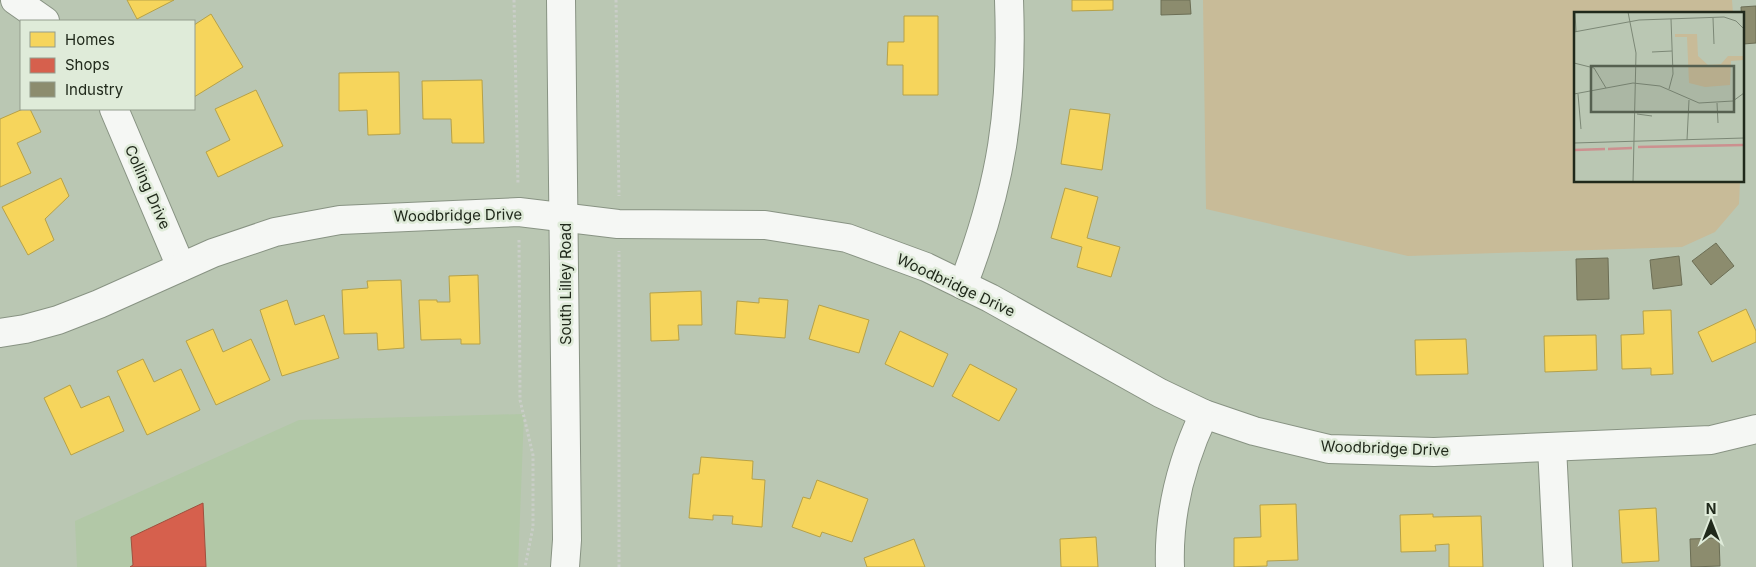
<svg xmlns="http://www.w3.org/2000/svg" width="1756" height="567" viewBox="0 0 1756 567" font-family="Inter,sans-serif">
  <style>
    .built { fill: #b2c8a7 }
    .green { fill: #c8bb98 }
    .homes { fill: #f6d55c; stroke: #b6a148 }
    .shops { fill: #d6604d; stroke: #9f503e }
    .industry { fill: #8c8c6e; stroke: #6c6e55 }
    .lines { fill: none; stroke-linecap: round; stroke-linejoin: round }
    .street-casing { stroke: #889383; stroke-width: 30 }
    .secondary-casing { stroke: #889383; stroke-width: 30 }
    .path { stroke: #cacec8; stroke-width: 3; stroke-dasharray: 2.5 2.5; stroke-linecap: butt }
    .street { stroke: #f5f7f4; stroke-width: 28 }
    .secondary { stroke: #f5f7f4; stroke-width: 28 }
    .labels { text-anchor: middle; dominant-baseline: central; stroke-width: 5; stroke-linejoin: round; paint-order: stroke }
    .street-label { font-size: 15px; fill: #20291b; stroke: #dfebd9 }
    .inset-river { fill: none; stroke: #cc908f; stroke-width: 2.5 }
    .inset-road { fill: none; stroke: #7c8876; stroke-width: 1 }
    .view { fill: #566050; fill-opacity: 0.15; stroke: #566050; stroke-width: 2.5 }
    .inset-edge { fill: none; stroke: #20291b; stroke-width: 2.5 }
  </style>
  <rect width="100%" height="100%" fill="#bac7b3"/>
  <!-- built -->
  <path class="built" d="M524 414 518 567H77L75 521 299 420Z"/>
  <!-- green -->
  <path class="green" d="M1203 0H1732L1733 14H1575V181H1740L1739 204 1715 232 1682 247 1408 256 1206 209Z"/>
  <!-- homes -->
  <g class="homes">
    <path d="M127 0H174L137 19Z"/>
    <path d="M1072 0H1113V10L1072 11Z"/>
    <path d="M211 14 243 67 194 97V25Z"/>
    <path d="M904 16H938V95H903V65H887L888 42H904Z"/>
    <path d="M399 72 400 134 368 135 367 110 339 111V73Z"/>
    <path d="M482 80 484 143H452L451 119H423L422 81Z"/>
    <path d="M256 90 283 146 218 177 206 152 230 140 215 109Z"/>
    <path d="M23 109H30L41 132 17 143 31 173 0 187V119Z"/>
    <path d="M1070 109 1110 114 1102 170 1061 164Z"/>
    <path d="M61 178 69 196 45 219 54 240 28 255 2 207Z"/>
    <path d="M1065 188 1098 197 1087 238 1120 247 1111 277 1077 267 1082 247 1051 238Z"/>
    <path d="M478 275 480 344H461V339L421 340 419 300H437V302H450L449 276Z"/>
    <path d="M401 280 404 348 378 350 377 333 344 334 342 290 368 288 367 281Z"/>
    <path d="M701 291 702 325H678L679 340 651 341 650 293Z"/>
    <path d="M759 298 788 300 785 338 735 334 737 301 759 303Z"/>
    <path d="M287 300 295 325 324 315 339 358 282 376 260 310Z"/>
    <path d="M819 305 869 320 859 353 809 339Z"/>
    <path d="M1746 309 1756 331V342L1712 362 1698 332Z"/>
    <path d="M1671 310 1673 374 1651 375V368L1622 369 1621 335 1644 334 1643 311Z"/>
    <path d="M213 329 223 352 251 339 270 380 216 405 186 341Z"/>
    <path d="M900 331 948 354 933 387 885 364Z"/>
    <path d="M1596 335 1597 370 1545 372 1544 336Z"/>
    <path d="M1466 339 1468 374 1416 375 1415 340Z"/>
    <path d="M143 359 154 382 181 369 200 410 147 435 117 371Z"/>
    <path d="M970 364 1017 389 999 421 952 396Z"/>
    <path d="M70 385 81 408 109 396 124 431 71 455 44 398Z"/>
    <path d="M701 457 753 461 752 479 765 480 762 527 732 524 733 516 713 515V520L689 518 693 474H699Z"/>
    <path d="M817 480 868 499 852 542 822 532 820 537 792 527 803 497 810 499Z"/>
    <path d="M1296 504 1298 560 1267 561V566L1234 567V538L1261 537 1260 505Z"/>
    <path d="M1656 508 1659 561 1622 563 1619 510Z"/>
    <path d="M1433 514V517L1481 516 1483 567H1449V544L1435 545 1436 551 1401 552 1400 515Z"/>
    <path d="M1096 537 1098 567H1061L1060 539Z"/>
    <path d="M914 539 925 567H867L864 558Z"/>
  </g>
  <!-- shops -->
  <path class="shops" d="M203 503 206 567H130L133 565 131 537Z"/>
  <!-- industry -->
  <g class="industry">
    <path d="M1161 0H1190L1191 14 1161 15Z"/>
    <path d="M1756 6V43L1743 44 1741 7Z"/>
    <path d="M1716 243 1734 266 1711 285 1692 261Z"/>
    <path d="M1679 256 1682 285 1653 289 1650 260Z"/>
    <path d="M1608 258 1609 299 1577 300 1576 259Z"/>
    <path d="M1719 538 1720 566 1691 567 1690 539Z"/>
  </g>
  <g class="lines">
    <!-- street casing -->
    <g class="street-casing">
      <g id="street">
        <path d="M15 0 45 21"/>
        <path d="M114 109 181 267"/>
        <path d="M963 285C1002 184 1013 109 1009 0"/>
        <path d="M0 333 25 329 58 320 99 304 213 253 275 232 340 220 519 212 618 224 765 225 847 238 926 267 990 298 1160 393 1204 414 1254 431 1329 449 1434 452 1711 440 1756 429"/>
        <path d="M1552 447 1558 567"/>
        <path d="M1170 567C1168 512 1181 463 1204 414"/>
      </g>
    </g>
    <!-- secondary casing -->
    <g class="secondary-casing">
      <path id="secondary" d="M561 0 567 540 565 567"/>
    </g>
    <!-- path -->
    <g class="path">
      <path d="M514 0 518 184"/>
      <path d="M616 0 619 196"/>
      <path d="M519 240 520 400 533 455V527L525 567"/>
      <path d="M619 567V251"/>
    </g>
    <!-- street -->
    <use href="#street" class="street"/>
    <!-- secondary -->
    <use href="#secondary" class="secondary"/>
  </g>
  <g class="labels">
    <!-- street labels -->
    <g class="street-label">
      <text transform="translate(148 187) rotate(66)">Colling Drive</text>
      <text transform="translate(458 215) rotate(-1)">Woodbridge Drive</text>
      <text transform="translate(565 284) rotate(-90)">South Lilley Road</text>
      <text transform="translate(956 285) rotate(25)">Woodbridge Drive</text>
      <text transform="translate(1385 448) rotate(2)">Woodbridge Drive</text>
    </g>
  </g>
  <!-- overview -->
  <g transform="translate(1574 12)">
    <rect width="170" height="170" fill="#bac7b3"/>
    <path d="M101 22H123L124 44 134 53 147 52 154 44H169V48L157 49 156 73 131 75 115 71 113 25H101Z" fill="#c8bb98"/>
    <path class="inset-river" d="M64 135 170 133M34 137 58 136M0 138 31 137"/>
    <path class="inset-road" d="M1 0 2 20M54 0 62 41 59 170M139 6 140 32M0 20 65 8 150 5 162 9 170 17M78 40 98 39M0 51 20 56 32 76M95 77 99 62 97 7M0 82 59 71 86 74 125 91 159 89 170 81M4 82 7 117M143 91 144 111M63 102 78 104M113 128 115 88M0 131 170 126"/>
    <path class="view" d="M17 54H160V100H17Z"/>
    <rect width="170" height="170" class="inset-edge"/>
  </g>
  <!-- legend -->
  <rect x="20" y="20" width="175" height="90" fill="#dfebd9" stroke="#939d8d"/>
  <rect x="30" y="32" width="25" height="15" fill="#f6d55c" stroke="#939d8d"/>
  <text x="65" y="45" font-size="15" fill="#20291b">Homes</text>
  <rect x="30" y="58" width="25" height="15" fill="#d6604d" stroke="#939d8d"/>
  <text x="65" y="70" font-size="15" fill="#20291b">Shops</text>
  <rect x="30" y="82" width="25" height="15" fill="#8c8c6e" stroke="#939d8d"/>
  <text x="65" y="95" font-size="15" fill="#20291b">Industry</text>
  <!-- north arrow -->
  <g transform="translate(1711 522)" stroke="#dfebd9" stroke-width="4" paint-order="stroke">
  <path d="M0-4L9 19L0 12L-9 19Z" fill="#20291b"/>
  <text y="-8" font-size="14" font-weight="bold" text-anchor="middle" fill="#20291b">N</text>
  </g>
</svg>
